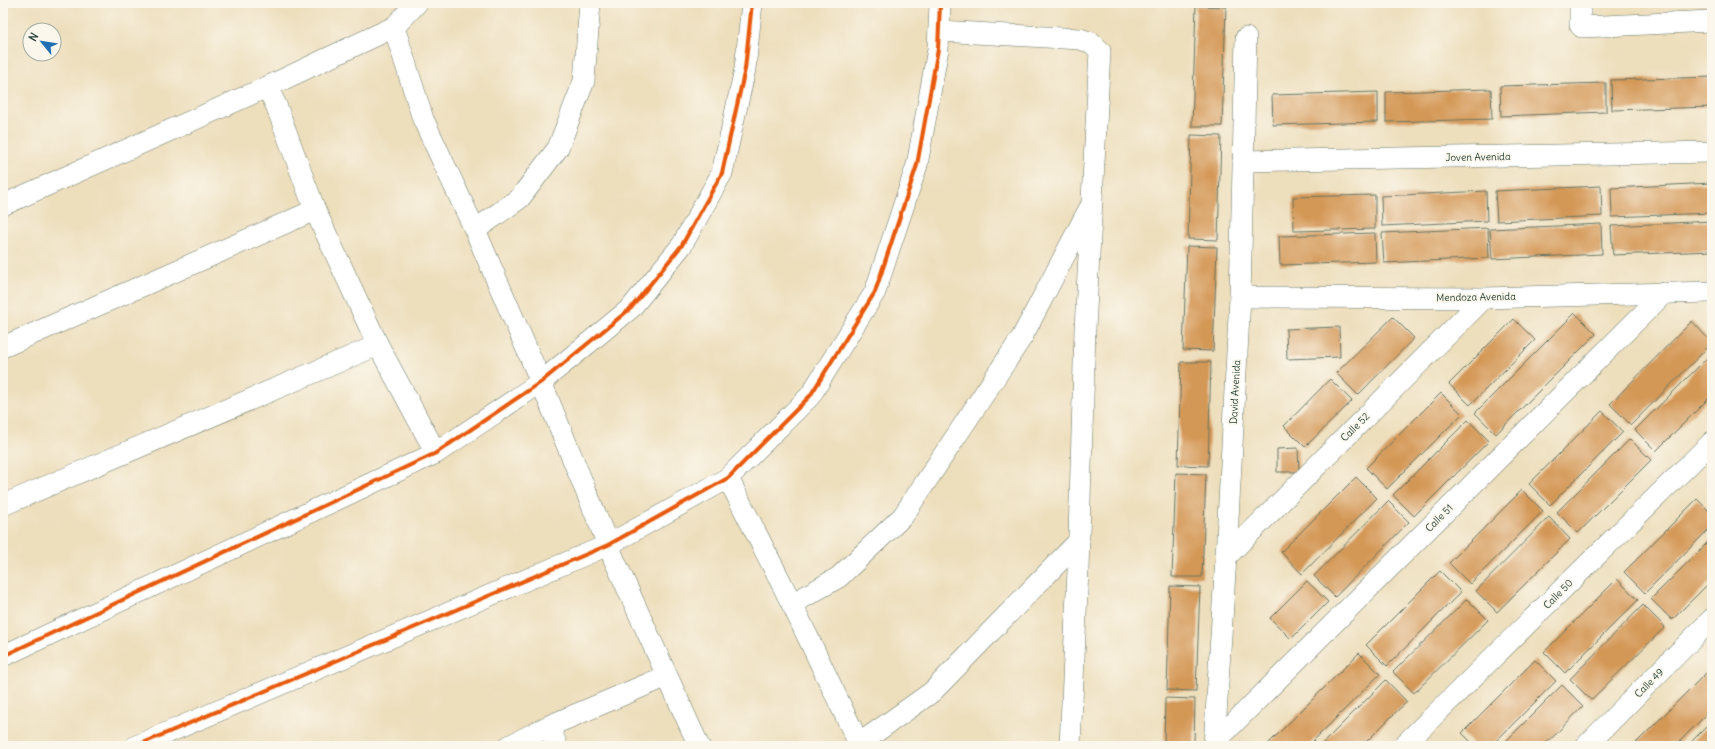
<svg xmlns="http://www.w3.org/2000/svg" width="1715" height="749" viewBox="0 0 1715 749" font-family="Delius,sans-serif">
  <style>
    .building { fill: #d49857 }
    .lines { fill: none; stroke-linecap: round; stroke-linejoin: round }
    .street-casing { stroke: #677564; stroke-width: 22 }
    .street { stroke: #fff; stroke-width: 21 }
    .cycleway-casing { stroke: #fbf7ec; stroke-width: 6 }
    .cycleway { stroke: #e8590c; stroke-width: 4 }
    .labels { text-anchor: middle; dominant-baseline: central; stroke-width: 3.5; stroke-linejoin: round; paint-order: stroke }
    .street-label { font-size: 10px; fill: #1f3d34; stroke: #fbf7ec }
  </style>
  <rect width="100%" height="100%" fill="#fbf7ec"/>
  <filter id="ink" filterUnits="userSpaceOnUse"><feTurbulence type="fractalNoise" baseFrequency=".025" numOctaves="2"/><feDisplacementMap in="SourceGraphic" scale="8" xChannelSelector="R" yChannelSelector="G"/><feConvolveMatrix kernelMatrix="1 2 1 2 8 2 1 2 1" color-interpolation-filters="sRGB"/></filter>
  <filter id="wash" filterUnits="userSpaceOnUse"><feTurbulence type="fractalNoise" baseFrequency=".012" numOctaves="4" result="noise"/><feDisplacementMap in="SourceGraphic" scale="16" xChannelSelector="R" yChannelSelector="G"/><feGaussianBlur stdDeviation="0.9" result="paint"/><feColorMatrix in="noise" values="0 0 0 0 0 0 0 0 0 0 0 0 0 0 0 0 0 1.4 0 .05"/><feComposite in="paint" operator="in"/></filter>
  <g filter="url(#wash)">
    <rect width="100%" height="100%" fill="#eddebc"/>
    <g id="blocks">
      <!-- building -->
      <g class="building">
        <path d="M1196 6 1226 7 1222 126H1192Z"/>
        <path d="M1712 77V107L1612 110 1611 80Z"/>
        <path d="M1606 83V112L1501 116 1500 86Z"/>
        <path d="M1491 89 1492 119 1386 122V92Z"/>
        <path d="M1378 92V122L1273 125 1272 95Z"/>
        <path d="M1191 135 1221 136 1218 240 1188 239Z"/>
        <path d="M1712 183V213L1612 217 1611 188Z"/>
        <path d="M1601 186 1602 216 1497 221 1495 191Z"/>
        <path d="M1486 191 1487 221 1382 226 1381 196Z"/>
        <path d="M1375 195V229L1294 231 1293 197Z"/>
        <path d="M1712 221V251L1613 255 1611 226Z"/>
        <path d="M1601 224 1602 254 1492 259 1490 229Z"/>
        <path d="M1488 228 1489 258 1384 263 1382 233Z"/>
        <path d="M1375 233 1376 262 1280 265 1279 236Z"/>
        <path d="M1187 246 1217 247 1213 351 1183 350Z"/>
        <path d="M1575 313 1596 334 1496 434 1475 413Z"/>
        <path d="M1393 317 1414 338 1358 395 1336 373Z"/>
        <path d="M1514 319 1535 340 1470 405 1449 384Z"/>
        <path d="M1692 321 1712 343 1631 425 1610 404Z"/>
        <path d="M1339 327 1340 357 1287 359 1286 329Z"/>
        <path d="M1712 353V395L1656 451 1635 430Z"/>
        <path d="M1181 362H1211L1208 466 1178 465Z"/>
        <path d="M1330 379 1352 401 1305 447 1284 426Z"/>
        <path d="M1441 393 1462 414 1387 489 1366 468Z"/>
        <path d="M1602 411 1623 432 1550 505 1529 484Z"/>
        <path d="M1468 420 1489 441 1414 516 1393 495Z"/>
        <path d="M1630 439 1651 460 1578 533 1557 512Z"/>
        <path d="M1298 448 1299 472H1277V449Z"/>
        <path d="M1176 473 1206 474 1202 577H1172Z"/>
        <path d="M1356 477 1377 498 1302 574 1281 552Z"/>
        <path d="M1522 490 1543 511 1470 584 1449 563Z"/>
        <path d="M1697 499 1712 514V526L1645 593 1624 572Z"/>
        <path d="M1388 501 1409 522 1335 597 1314 576Z"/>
        <path d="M1549 517 1570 539 1497 612 1476 591Z"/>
        <path d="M1712 538V580L1672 620 1651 599Z"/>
        <path d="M1440 571 1461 592 1387 666 1366 645Z"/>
        <path d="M1617 579 1638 600 1565 673 1544 652Z"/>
        <path d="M1307 581 1328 602 1291 639 1270 618Z"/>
        <path d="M1170 586 1200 587 1196 691 1167 690Z"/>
        <path d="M1467 599 1488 620 1414 693 1393 672Z"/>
        <path d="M1643 605 1665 627 1591 700 1570 679Z"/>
        <path d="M1359 653 1380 674 1308 746H1266Z"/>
        <path d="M1535 660 1556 681 1491 746H1475L1462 733Z"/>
        <path d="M1709 670 1712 674V709L1675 746H1638L1635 744Z"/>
        <path d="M1386 680 1407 702 1397 711 1362 746H1320Z"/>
        <path d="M1562 685 1583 706 1556 734 1543 746H1501Z"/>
        <path d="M1165 698 1195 699 1194 746H1164Z"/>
        <path d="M1712 721V746H1687Z"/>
      </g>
    </g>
  </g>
  <g filter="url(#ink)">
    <use href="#blocks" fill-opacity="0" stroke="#677564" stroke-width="1"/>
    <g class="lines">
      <!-- street casing -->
      <g class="street-casing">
        <g id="street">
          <path d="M417 3 394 27 423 119 475 230 541 382 614 559 699 746"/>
          <path d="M1580 3V25L1582 27 1712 21"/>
          <path d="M939 31 1080 39 1092 43 1100 51 1085 329 1078 570 1070 746"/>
          <path d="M267 87 394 27"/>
          <path d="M1243 161 1712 152"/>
          <path d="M3 205 267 87 276 105 315 210 378 345 436 453"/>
          <path d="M475 230 520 198 558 148 584 81 590 3"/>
          <path d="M1240 297 1484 298 1712 292"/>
          <path d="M3 347 315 210"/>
          <path d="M728 478 792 604 860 746"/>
          <path d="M3 505 378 345"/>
          <path d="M1226 557 1484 298"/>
          <path d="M792 604 839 577 903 516 1022 337 1089 209"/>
          <path d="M3 656 436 453 541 382 631 308 682 245 722 173 745 69 752 3"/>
          <path d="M549 726 557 746"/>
          <path d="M1214 743 1664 293"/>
          <path d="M859 744 932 692 1079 541"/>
          <path d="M136 746 608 545 728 478 810 396 875 292 917 165 938 49 940 3"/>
          <path d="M509 746 549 726 667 676"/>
          <path d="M1214 746 1226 557 1240 297 1246 38"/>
          <path d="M1403 746 1712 442"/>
          <path d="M1586 746 1712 619"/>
        </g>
      </g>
      <!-- street -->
      <use href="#street" class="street"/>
      <!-- cycleway casing -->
      <g class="cycleway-casing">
        <g id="cycleway">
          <path d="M3 656 436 453 541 382 631 308 682 245 722 173 745 69 752 3"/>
          <path d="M136 746 608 545 728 478 810 396 875 292 917 165 938 49 940 3"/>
        </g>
      </g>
      <!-- cycleway -->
      <use href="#cycleway" class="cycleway"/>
    </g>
  </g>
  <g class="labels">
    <!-- street labels -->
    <g class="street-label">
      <text transform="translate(1478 157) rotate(-1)">Joven Avenida</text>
      <text transform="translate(1476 297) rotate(-1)">Mendoza Avenida</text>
      <text transform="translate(1235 392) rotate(-87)">David Avenida</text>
      <text transform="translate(1355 427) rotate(-45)">Calle 52</text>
      <text transform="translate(1439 518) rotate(-45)">Calle 51</text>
      <text transform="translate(1558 594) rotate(-45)">Calle 50</text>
      <text transform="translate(1649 683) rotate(-45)">Calle 49</text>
    </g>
  </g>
  <!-- margin -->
  <rect width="1715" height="749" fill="none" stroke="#fbf7ec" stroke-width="16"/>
  <!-- north arrow -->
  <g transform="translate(42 42) rotate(300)"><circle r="19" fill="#fbf7ec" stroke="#a3ada2"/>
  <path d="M0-3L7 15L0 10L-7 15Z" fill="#1f6fb2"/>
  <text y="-6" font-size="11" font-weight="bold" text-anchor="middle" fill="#1f3d34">N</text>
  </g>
</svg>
